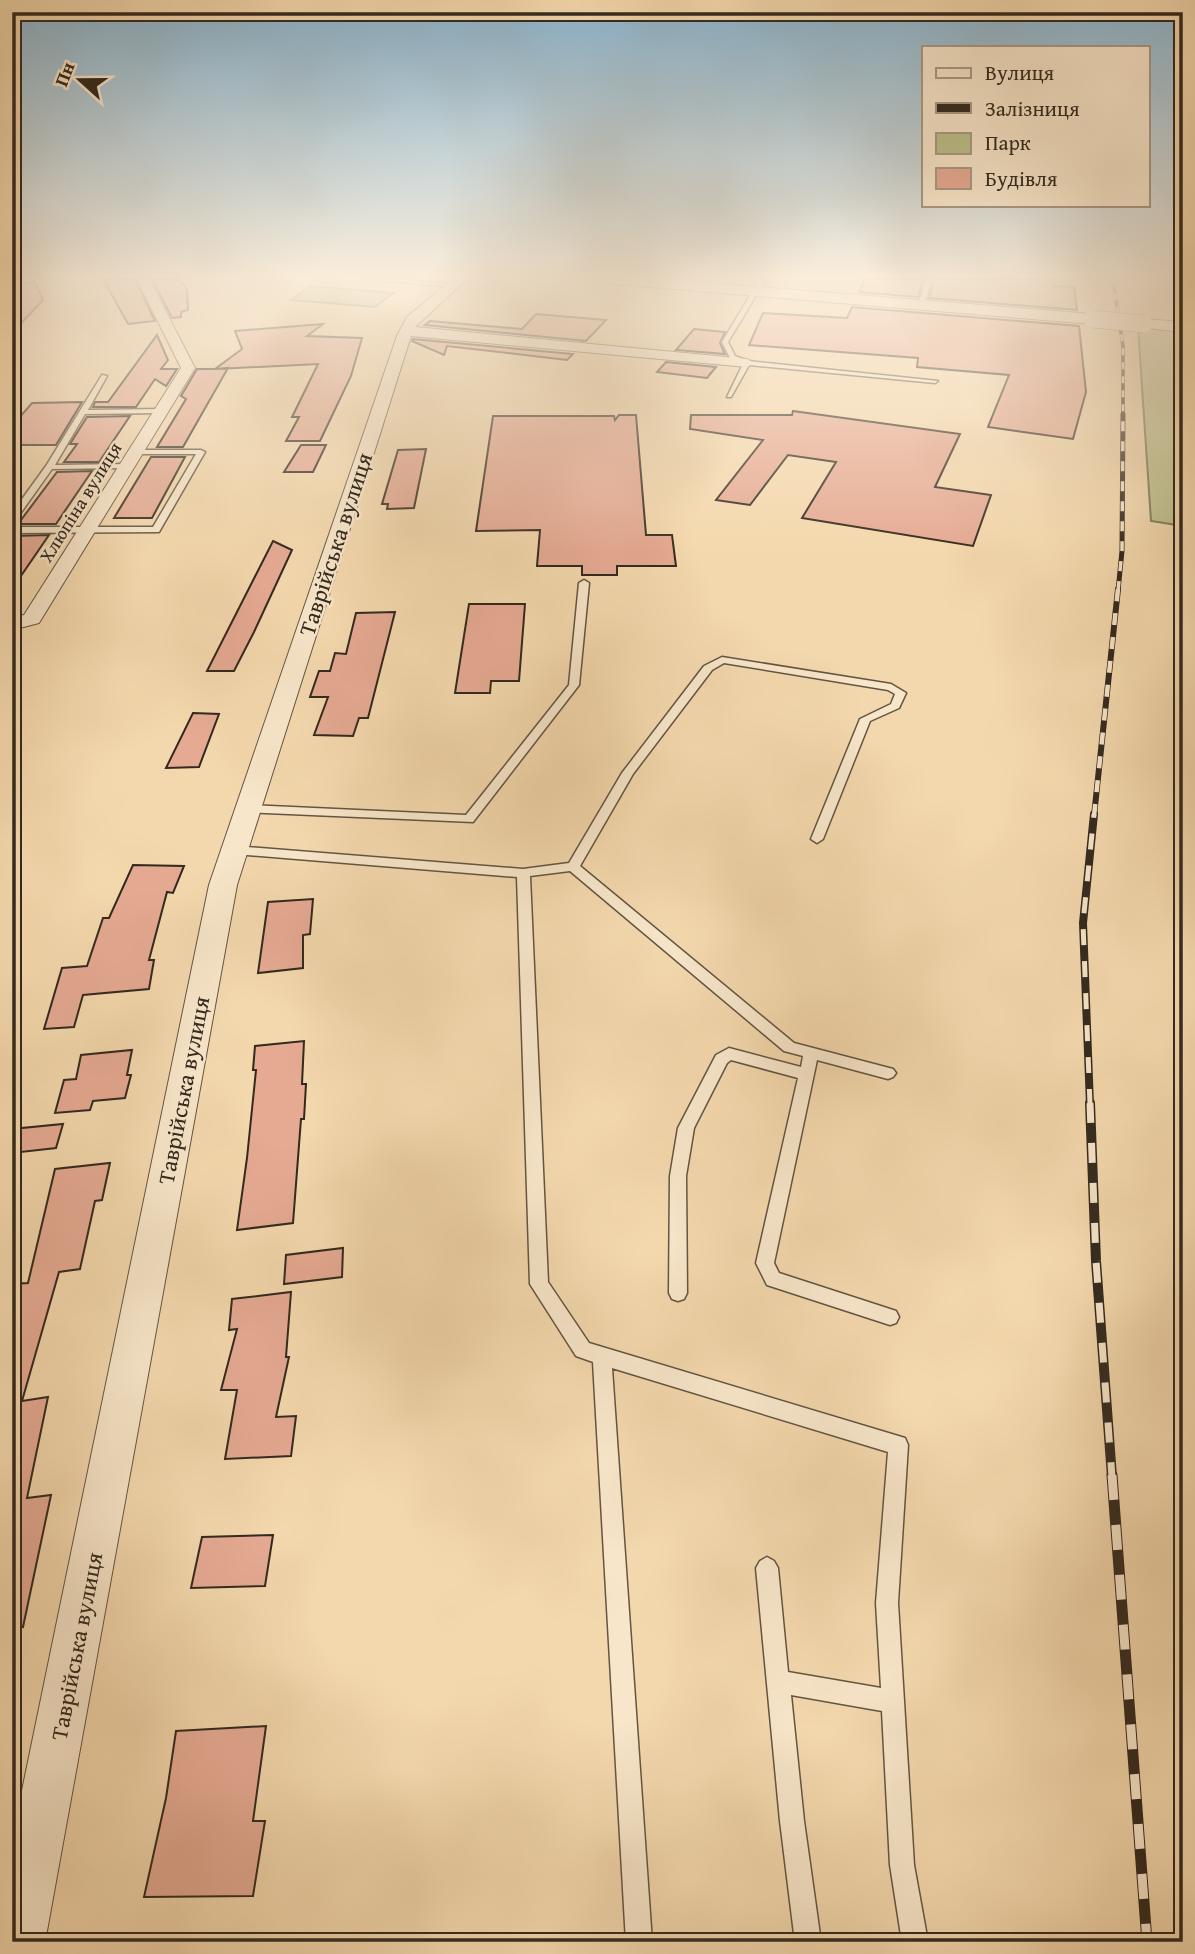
<svg xmlns="http://www.w3.org/2000/svg" width="1195" height="1954" viewBox="0 0 1195 1954" font-family="'Gentium Book Plus',serif">
  <style>
    .green { fill: #bbbf8a; stroke: #767454; stroke-width: 2 }
    .building { fill: #e6aa93; stroke: #32291f; stroke-width: 2 }
    .lines { fill: none; stroke-linecap: round; stroke-linejoin: round }
    .service-casing { stroke: #625542; stroke-width: 3 }
    .minor-casing { stroke: #625542; stroke-width: 2 }
    .tertiary-casing { stroke: #625542; stroke-width: 2 }
    .service { fill: #f8e6ca; fill-rule: evenodd }
    .minor { fill: #f8e6ca; fill-rule: evenodd }
    .tertiary { fill: #f8e6ca; fill-rule: evenodd }
    .rail-far5-casing { stroke: #32291f; stroke-width: 3.5 }
    .rail-far4-casing { stroke: #32291f; stroke-width: 5 }
    .rail-far3-casing { stroke: #32291f; stroke-width: 6 }
    .rail-far2-casing { stroke: #32291f; stroke-width: 8 }
    .rail-far1-casing { stroke: #32291f; stroke-width: 10 }
    .rail-casing { stroke: #32291f; stroke-width: 11 }
    .rail-far5 { stroke: #f8e6ca; stroke-width: 2.5; stroke-dasharray: 7; stroke-linecap: butt }
    .rail-far4 { stroke: #f8e6ca; stroke-width: 3.5; stroke-dasharray: 10; stroke-linecap: butt }
    .rail-far3 { stroke: #f8e6ca; stroke-width: 4.5; stroke-dasharray: 12; stroke-linecap: butt }
    .rail-far2 { stroke: #f8e6ca; stroke-width: 5; stroke-dasharray: 16; stroke-linecap: butt }
    .rail-far1 { stroke: #f8e6ca; stroke-width: 7; stroke-dasharray: 20; stroke-linecap: butt }
    .rail { stroke: #f8e6ca; stroke-width: 9; stroke-dasharray: 25; stroke-linecap: butt }
    .tertiary-bridge-casing { stroke: #625542; stroke-width: 18; stroke-linecap: butt }
    .tertiary-bridge { stroke: #f8e6ca; stroke-width: 17 }
    .labels { text-anchor: middle; dominant-baseline: central; stroke-width: 5; stroke-linejoin: round; paint-order: stroke }
    .far-street-label { font-size: 19px; fill: #32291f; stroke: #f8e6ca }
    .street-label { font-size: 23px; fill: #32291f; stroke: #f8e6ca }
  </style>
  <rect width="100%" height="100%" fill="#f4d8ad"/>
  <filter id="stains"><feTurbulence type="fractalNoise" baseFrequency=".00286" numOctaves="4"/><feColorMatrix values="0 0 0 0 .2 0 0 0 0 .09 0 0 0 0 .02 0 0 0 .5 -.17"/></filter>
  <radialGradient id="worn" r=".72"><stop offset=".6" stop-color="#630" stop-opacity="0"/><stop offset="1" stop-color="#630" stop-opacity=".3"/></radialGradient>
  <!-- green -->
  <g class="green">
    <path d="M311 286 393 293 375 307 291 300Z"/>
    <path d="M1138 327 1183 331V526L1151 521Z"/>
  </g>
  <!-- building -->
  <g class="building">
    <path d="M103 279H135L155 321 128 324Z"/>
    <path d="M152 279H180L187 290 188 310 181 312V317L172 318Z"/>
    <path d="M865 279H923L918 297 859 292Z"/>
    <path d="M934 279H1059L1053 286 1074 287 1077 310 929 298Z"/>
    <path d="M35 282 43 300 12 333V285Z"/>
    <path d="M852 307 1079 326 1086 392 1073 439 988 427 1009 375 917 367 918 358 749 345 763 313 847 318Z"/>
    <path d="M536 314 606 320 586 341 425 325 430 321 522 329Z"/>
    <path d="M323 324 307 336 362 338 351 376 320 441H286L299 417H292L318 364 216 369 228 368 183 447H157L186 399 181 396 197 369H215L242 349 235 331Z"/>
    <path d="M694 329 725 332 720 343 725 354 676 350Z"/>
    <path d="M157 335 168 360 161 369H177L166 386 155 379 136 407H93L95 402H108Z"/>
    <path d="M413 339 573 354 567 360 447 346 444 355 412 341Z"/>
    <path d="M666 362 716 367 707 378 657 372Z"/>
    <path d="M82 402 56 445H12V426L32 403Z"/>
    <path d="M793 411 960 434 935 487 991 495 973 546 802 518 836 462 788 455 750 505 716 500 763 440 690 429 691 415H792Z"/>
    <path d="M619 415H636L646 535H672L676 566H617V575H582V566H537L540 530 476 531 493 416H614L615 420Z"/>
    <path d="M130 416 99 462H64L77 444H70L87 417Z"/>
    <path d="M301 445H326L313 472H284Z"/>
    <path d="M426 449 414 508 387 509 388 504H382L398 450Z"/>
    <path d="M151 457H185L152 518H114Z"/>
    <path d="M92 471 56 524H18L57 472Z"/>
    <path d="M49 535 12 589V536Z"/>
    <path d="M273 541 292 550 254 632 234 671H207Z"/>
    <path d="M469 604H525L519 681H491L490 693H455Z"/>
    <path d="M395 612 368 718H359L353 736 314 735 328 697H310L319 671H330L335 653 346 654 356 613Z"/>
    <path d="M193 713 219 714 199 767 166 768Z"/>
    <path d="M133 865 184 866 173 893 167 892 149 960H154L149 989 83 995 74 1027 44 1029 62 968 87 966 103 918H109Z"/>
    <path d="M313 899 310 934 303 935V968L258 973 268 902Z"/>
    <path d="M304 1041 302 1084H306L304 1119H301L293 1223 237 1230 247 1158 256 1070H253L255 1046Z"/>
    <path d="M132 1050 127 1075H131L125 1098 93 1101 90 1110 55 1113 64 1080 76 1079 81 1055Z"/>
    <path d="M63 1124 56 1148 12 1153V1129Z"/>
    <path d="M110 1163 102 1200 95 1201 80 1269 59 1272 22 1401 48 1397 27 1498 51 1495 23 1627 12 1625V1284L28 1283 55 1169Z"/>
    <path d="M343 1248 342 1277 284 1284 286 1255Z"/>
    <path d="M291 1292 286 1357H289L276 1417 296 1416 291 1456 225 1459 237 1390H221L237 1329 229 1330 232 1299Z"/>
    <path d="M273 1535 265 1586 191 1588 202 1537Z"/>
    <path d="M266 1726 253 1821H265L253 1896 144 1897 166 1798 176 1731Z"/>
  </g>
  <g class="lines">
    <!-- service casing -->
    <g class="service-casing">
      <g id="service">
        <path d="M363 279H397L457 285 454 287Z"/>
        <path d="M760 279H766L728 342 735 356 748 361 938 381 935 383 749 365 731 397H727L743 364 730 358 722 342Z"/>
        <path d="M926 279H932L924 306 921 308 918 306Z"/>
        <path d="M102 375 107 376 88 410 161 409 165 411 161 413 85 414 55 465 126 464 130 466 126 468 52 469 15 521H12V513L46 466Z"/>
        <path d="M135 450H201L205 452 159 532 12 533V527H153L196 454H132L131 452Z"/>
        <path d="M584 580 589 583 579 685 473 822 243 812 241 809 247 805 466 815 569 685 579 583Z"/>
        <path d="M722 657 891 684 906 693 899 708 870 721 823 839 817 843 811 839 860 719 891 704 895 694 888 690 724 663 712 670 633 774 580 866 794 1043 893 1069 896 1073 893 1077 888 1079 817 1060 774 1263 779 1273 890 1309 896 1311 899 1317 896 1323 890 1325 767 1285 756 1263 798 1078 731 1060 727 1063 694 1128 686 1176 687 1293 684 1299 678 1301 672 1299 669 1293 670 1176 678 1128 716 1055 729 1048 801 1067 803 1056 784 1051 570 871 530 876 548 1282 589 1343 905 1438 908 1445 898 1603 914 1865 928 1942H902L890 1865 882 1711 791 1695 804 1821 821 1942H795L780 1821 756 1568 760 1561 767 1557 774 1561 778 1568 788 1672 881 1688 876 1603 888 1452 612 1368 652 1942H626L593 1362 576 1356 530 1284 517 877 235 854 229 850 235 846 523 869 569 863 622 773 704 666Z"/>
      </g>
    </g>
    <!-- minor casing -->
    <g class="minor-casing">
      <g id="minor">
        <path d="M137 279H149L195 368 39 623 12 630V618L24 615 181 368Z"/>
        <path d="M453 279H467L415 327 747 359 754 363 747 367 411 336 237 885 45 1942H12V1839L209 885 397 336 407 317Z"/>
      </g>
    </g>
    <!-- tertiary casing -->
    <g class="tertiary-casing">
      <g id="tertiary">
        <path d="M595 279H662L1092 314 1100 319 1092 324 602 283Z"/>
        <path d="M1144 319 1183 322V332L1138 327 1136 324 1138 321Z"/>
      </g>
    </g>
    <!-- service -->
    <use href="#service" class="service"/>
    <!-- minor -->
    <use href="#minor" class="minor"/>
    <!-- tertiary -->
    <use href="#tertiary" class="tertiary"/>
    <!-- rail-far5 casing -->
    <g class="rail-far5-casing">
      <path id="rail-far5" d="M1113 279 1123 346V416"/>
    </g>
    <!-- rail-far4 casing -->
    <g class="rail-far4-casing">
      <path id="rail-far4" d="M1118 591 1122 551 1123 414"/>
    </g>
    <!-- rail-far3 casing -->
    <g class="rail-far3-casing">
      <path id="rail-far3" d="M1094 816 1118 589"/>
    </g>
    <!-- rail-far2 casing -->
    <g class="rail-far2-casing">
      <path id="rail-far2" d="M1090 1105 1083 923 1094 814"/>
    </g>
    <!-- rail-far1 casing -->
    <g class="rail-far1-casing">
      <path id="rail-far1" d="M1090 1103 1096 1261 1112 1477"/>
    </g>
    <!-- rail casing -->
    <g class="rail-casing">
      <path id="rail" d="M1112 1475 1147 1942"/>
    </g>
    <!-- rail-far5 -->
    <use href="#rail-far5" class="rail-far5"/>
    <!-- rail-far4 -->
    <use href="#rail-far4" class="rail-far4"/>
    <!-- rail-far3 -->
    <use href="#rail-far3" class="rail-far3"/>
    <!-- rail-far2 -->
    <use href="#rail-far2" class="rail-far2"/>
    <!-- rail-far1 -->
    <use href="#rail-far1" class="rail-far1"/>
    <!-- rail -->
    <use href="#rail" class="rail"/>
    <!-- tertiary-bridge casing -->
    <g class="tertiary-bridge-casing">
      <path id="tertiary-bridge" d="M1092 319 1144 324"/>
    </g>
    <!-- tertiary-bridge -->
    <use href="#tertiary-bridge" class="tertiary-bridge"/>
  </g>
  <!-- sky -->
  <linearGradient id="sky" x2="0" y2="1"><stop stop-color="#8ab6d2"/><stop offset="0.5" stop-color="#faedda"/><stop offset="1" stop-color="#faedda" stop-opacity="0"/></linearGradient>
  <rect width="1195" height="553" fill="url(#sky)"/>
  <g class="labels">
    <!-- far-street labels -->
    <g class="far-street-label">
      <text transform="translate(80 502) rotate(-58)">Хлюпіна вулиця</text>
    </g>
    <!-- street labels -->
    <g class="street-label">
      <text transform="translate(335 544) rotate(-72)">Таврійська вулиця</text>
      <text transform="translate(183 1090) rotate(-79)">Таврійська вулиця</text>
      <text transform="translate(76 1646) rotate(-79)">Таврійська вулиця</text>
    </g>
  </g>
  <!-- margin -->
  <rect width="1195" height="1954" fill="none" stroke="#f4d8ad" stroke-width="42"/>
  <rect x="14" y="14" width="1167" height="1926" fill="none" stroke="#32291f" stroke-width="3.5"/>
  <rect x="21" y="21" width="1153" height="1912" fill="none" stroke="#32291f" stroke-width="2"/>
  <!-- legend -->
  <rect x="922" y="46" width="228" height="161" fill="#f8e6ca" stroke="#a99a86" stroke-width="2"/>
  <rect x="936" y="68" width="35" height="10" fill="#f8e6ca" stroke="#a99a86" stroke-width="2"/>
  <text x="985" y="80" font-size="21" fill="#32291f">Вулиця</text>
  <rect x="936" y="103" width="35" height="10" fill="#32291f" stroke="#a99a86" stroke-width="2"/>
  <text x="985" y="116" font-size="21" fill="#32291f">Залізниця</text>
  <rect x="936" y="133" width="35" height="21" fill="#bbbf8a" stroke="#a99a86" stroke-width="2"/>
  <text x="985" y="150" font-size="21" fill="#32291f">Парк</text>
  <rect x="936" y="168" width="35" height="21" fill="#e6aa93" stroke="#a99a86" stroke-width="2"/>
  <text x="985" y="186" font-size="21" fill="#32291f">Будівля</text>
  <!-- north arrow -->
  <g transform="translate(80 80) rotate(291)" stroke="#f8e6ca" stroke-width="5" paint-order="stroke">
  <path d="M0-5L12 26L0 18L-12 26Z" fill="#32291f"/>
  <text y="-10" font-size="19" font-weight="bold" text-anchor="middle" fill="#32291f">Пн</text>
  </g>
  <rect width="100%" height="100%" filter="url(#stains)"/>
  <rect width="100%" height="100%" fill="url(#worn)"/>
</svg>
